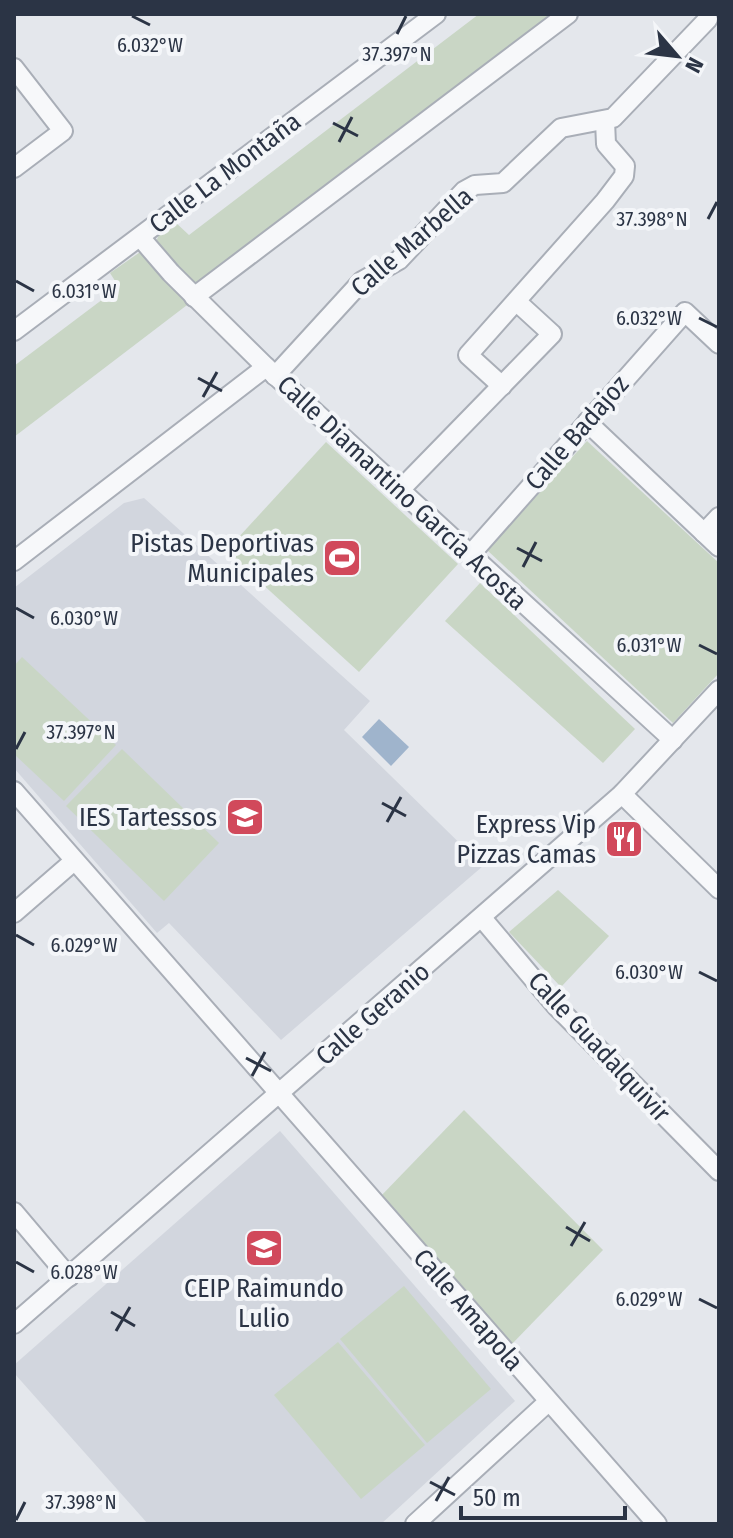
<svg xmlns="http://www.w3.org/2000/svg" width="733" height="1538" viewBox="0 0 733 1538" font-family="'Fira Sans Condensed',sans-serif">
  <style>
    .built { fill: #d2d6de }
    .green { fill: #c9d6c5 }
    .water { fill: #9fb4cc }
    .lines { fill: none; stroke-linecap: round; stroke-linejoin: round }
    .street-casing { stroke: #a9aeb7; stroke-width: 22 }
    .street { stroke: #f7f8fa; stroke-width: 18 }
    .ticks { fill: none; stroke: #2b3445; stroke-width: 3 }
    .labels { text-anchor: middle; dominant-baseline: central; stroke-width: 8; stroke-linejoin: round; paint-order: stroke }
    .street-label { font-size: 26px; fill: #2b3445; stroke: #f4f6f9 }
    .poi-label { font-size: 26px; fill: #2b3445; stroke: #f4f6f9; text-anchor: end }
    .ticks-label { font-size: 20px; text-anchor: middle; fill: #2b3445; stroke: #f4f6f9; stroke-width: 8; stroke-linejoin: round; paint-order: stroke }
  </style>
  <rect width="100%" height="100%" fill="#e4e7ec"/>
  <!-- built -->
  <g class="built">
    <path d="M144 498 370 701 344 730 483 866 281 1040 169 923 157 933 14 768V588L124 503Z"/>
    <path d="M280 1131 515 1401 381 1524H148L14 1373V1365Z"/>
  </g>
  <!-- green -->
  <g class="green">
    <path d="M479 14H556L195 292 156 242 159 234 174 221 189 235Z"/>
    <path d="M143 250 191 302 14 437V366L119 287 110 273Z"/>
    <path d="M587 441 719 563V673L673 723 487 550Z"/>
    <path d="M326 442 458 564 359 672 226 551Z"/>
    <path d="M480 583 635 729 603 763 445 621Z"/>
    <path d="M22 657 116 745 64 801 14 754V666Z"/>
    <path d="M122 749 219 843 164 901 66 806Z"/>
    <path d="M558 890 609 936 561 987 509 932Z"/>
    <path d="M464 1110 603 1250 510 1346 379 1198Z"/>
    <path d="M404 1286 491 1389 427 1443 340 1339Z"/>
    <path d="M338 1342 425 1445 361 1499 274 1395Z"/>
  </g>
  <!-- water -->
  <path class="water" d="M379 719 409 747 391 766 362 737Z"/>
  <g class="lines">
    <!-- street casing -->
    <g class="street-casing">
      <g id="street">
        <path d="M14 68 63 131 14 168"/>
        <path d="M140 237 171 273 266 367 673 740"/>
        <path d="M194 297 568 14"/>
        <path d="M14 331 436 14"/>
        <path d="M275 376 362 281 399 260 464 191 475 185 503 183 561 128 613 118 708 19"/>
        <path d="M502 386 468 355 605 201 624 176 625 166 606 144 605 121"/>
        <path d="M587 422 719 547"/>
        <path d="M399 491 552 334 517 302"/>
        <path d="M704 533 719 517"/>
        <path d="M470 555 685 312 719 344"/>
        <path d="M14 561 266 367"/>
        <path d="M14 791 657 1524"/>
        <path d="M622 794 719 889"/>
        <path d="M14 913 74 861"/>
        <path d="M482 918 556 1006 719 1171"/>
        <path d="M14 1212 69 1277"/>
        <path d="M14 1324 622 794 719 690"/>
        <path d="M415 1524 548 1402"/>
      </g>
    </g>
    <!-- street -->
    <use href="#street" class="street"/>
  </g>
  <!-- ticks -->
  <path class="ticks" d="M132 16 150 25M397 34 406 16M333 123 358 136M339 142 352 117M708 219 717 202M16 281 34 291M699 318 717 327M198 378 222 391M203 397 217 372M517 548 542 561M523 567 536 542M16 608 34 618M699 645 717 654M16 749 25 732M382 803 406 816M387 822 401 797M16 935 34 945M699 972 717 981M246 1058 271 1071M252 1076 265 1052M566 1227 590 1241M571 1246 585 1222M16 1262 34 1272M699 1299 717 1308M111 1312 135 1326M116 1331 130 1307M430 1482 455 1495M436 1501 449 1477M16 1520 25 1502"/>
  <!-- icons -->
  <defs>
    <g id="stadium-square" transform="scale(2)"><rect x="-9" y="-9" width="18" height="18" rx="4" fill="#d1495b" stroke="#f4f6f9"/><path d="M0-5a6.5 5 0 1 0 0 10a6.5 5 0 1 0 0-10ZM-3.5-1.8h7v3.6h-7Z" fill="#fff"/></g>
    <g id="school-square" transform="scale(2)"><rect x="-9" y="-9" width="18" height="18" rx="4" fill="#d1495b" stroke="#f4f6f9"/><path d="M0-5L7-2L0 1L-7-2ZM-4 1L0 2.5L4 1V4Q0 6-4 4Z" fill="#fff"/></g>
    <g id="restaurant-square" transform="scale(2)"><rect x="-9" y="-9" width="18" height="18" rx="4" fill="#d1495b" stroke="#f4f6f9"/><path d="M-5-6h1v4h1v-4h1v4h1v-4h1v5L-1.5 .5V6h-2V.5L-5-1ZM5-6V6H3V1.5H1.5Q1.5-4 5-6Z" fill="#fff"/></g>
  </defs>
  <g fill-rule="evenodd">
    <use href="#stadium-square" x="342" y="558"/>
    <use href="#school-square" x="245" y="817"/>
    <use href="#restaurant-square" x="624" y="839"/>
    <use href="#school-square" x="264" y="1248"/>
  </g>
  <g class="labels">
    <!-- street labels -->
    <g class="street-label">
      <text transform="translate(225 173) rotate(-37)">Calle La Montaña</text>
      <text transform="translate(412 242) rotate(-41)">Calle Marbella</text>
      <text transform="translate(577 433) rotate(-49)">Calle Badajoz</text>
      <text transform="translate(402 493) rotate(43)">Calle Diamantino García Acosta</text>
      <text transform="translate(373 1014) rotate(-41)">Calle Geranio</text>
      <text transform="translate(599 1047) rotate(47)">Calle Guadalquivir</text>
      <text transform="translate(468 1310) rotate(49)">Calle Amapola</text>
    </g>
    <!-- poi labels -->
    <g class="poi-label">
      <text x="314" y="543">Pistas Deportivas<tspan x="314" dy="30">Municipales</tspan></text>
      <text x="217" y="817">IES Tartessos</text>
      <text x="596" y="824">Express Vip<tspan x="596" dy="30">Pizzas Camas</tspan></text>
      <text x="264" y="1288" text-anchor="middle">CEIP Raimundo<tspan x="264" dy="30">Lulio</tspan></text>
    </g>
  </g>
  <g class="ticks-label">
    <text x="150" y="52">6.032°W</text>
    <text x="397" y="61">37.397°N</text>
    <text x="652" y="226">37.398°N</text>
    <text x="84" y="298">6.031°W</text>
    <text x="649" y="325">6.032°W</text>
    <text x="84" y="625">6.030°W</text>
    <text x="649" y="652">6.031°W</text>
    <text x="81" y="739">37.397°N</text>
    <text x="84" y="952">6.029°W</text>
    <text x="649" y="979">6.030°W</text>
    <text x="84" y="1279">6.028°W</text>
    <text x="649" y="1306">6.029°W</text>
    <text x="81" y="1509">37.398°N</text>
  </g>
  <!-- border -->
  <rect width="733" height="1538" fill="none" stroke="#2b3445" stroke-width="32"/>
  <!-- north arrow -->
  <g transform="translate(677 56) rotate(118)" stroke="#f4f6f9" stroke-width="6" paint-order="stroke">
  <path d="M0-6L14 30L0 20L-14 30Z" fill="#2b3445"/>
  <text y="-12" font-size="22" font-weight="bold" text-anchor="middle" fill="#2b3445">N</text>
  </g>
  <!-- scale -->
  <path d="M461 1506v12h164v-12" fill="none" stroke="#2b3445" stroke-width="4"/>
  <text x="473" y="1506" font-size="24" fill="#2b3445" stroke="#f4f6f9" stroke-width="6" paint-order="stroke">50 m</text>
</svg>
